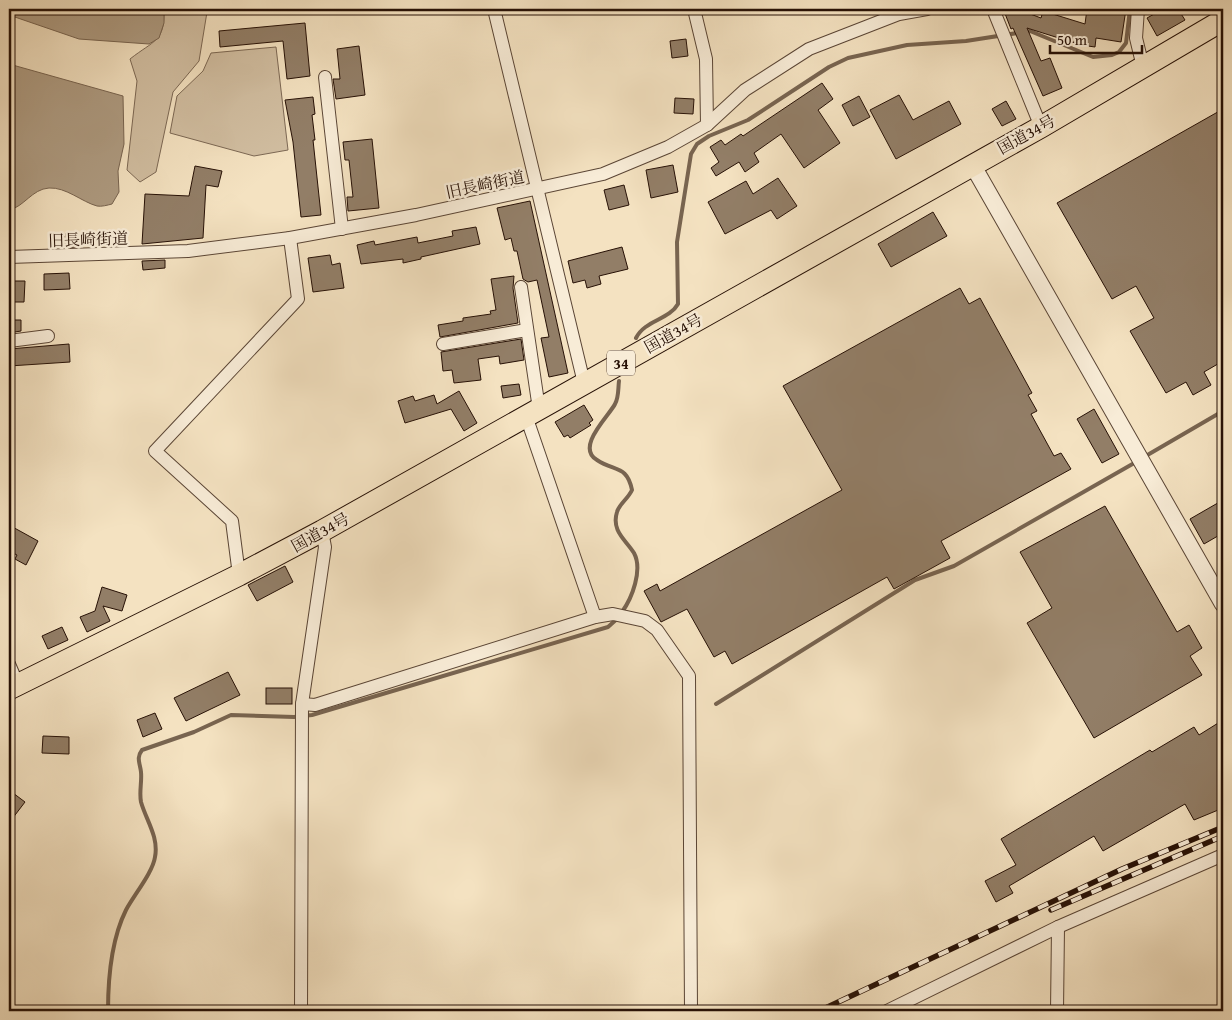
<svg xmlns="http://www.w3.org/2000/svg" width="1232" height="1020" viewBox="0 0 1232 1020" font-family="'Gentium Book Plus','Noto Serif JP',serif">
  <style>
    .green { fill: #d1bea1; stroke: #7c6854 }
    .water { fill: #ae9b81; stroke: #786450 }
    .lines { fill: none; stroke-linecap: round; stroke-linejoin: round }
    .stream { stroke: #786450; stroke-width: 4 }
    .building { fill: #927e67; stroke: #271106 }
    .minor-casing { stroke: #5a4535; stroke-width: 14 }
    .tertiary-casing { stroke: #5a4535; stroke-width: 18 }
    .trunk-casing { stroke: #271106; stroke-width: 23 }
    .minor { stroke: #f8ecd7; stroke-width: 12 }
    .tertiary { stroke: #f8ecd7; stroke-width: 16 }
    .trunk { stroke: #f4e2c1; stroke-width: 21 }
    .rail-casing { stroke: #271106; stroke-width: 5.5 }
    .rail { stroke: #f8ecd7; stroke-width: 4; stroke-dasharray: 11; stroke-linecap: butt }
    .labels { text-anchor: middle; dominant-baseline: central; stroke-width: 5; stroke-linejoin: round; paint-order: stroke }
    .shield { fill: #f8ecd7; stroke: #665345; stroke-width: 1 }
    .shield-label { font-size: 15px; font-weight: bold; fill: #271106 }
    .street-label { font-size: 16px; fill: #271106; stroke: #f8ecd7 }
  </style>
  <rect width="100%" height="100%" fill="#f4e2c1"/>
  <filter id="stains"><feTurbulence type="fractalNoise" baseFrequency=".004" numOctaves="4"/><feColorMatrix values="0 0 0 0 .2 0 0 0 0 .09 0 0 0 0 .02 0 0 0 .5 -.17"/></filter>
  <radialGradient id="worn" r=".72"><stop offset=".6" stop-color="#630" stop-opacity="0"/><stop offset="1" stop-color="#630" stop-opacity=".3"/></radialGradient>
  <!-- green -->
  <g class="green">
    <path d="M164 9H206L207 12 199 61 173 92 156 172 140 182 127 170 137 81 130 59C154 40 165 42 164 9Z"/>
    <path d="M276 47 288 150 254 156 170 133 177 96 203 71 211 53Z"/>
  </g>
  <!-- water -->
  <g class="water">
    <path d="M9 9H164V23L159 38 149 44 79 39 9 15Z"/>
    <path d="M9 64 123 96 124 144 118 171 119 192 112 204C108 205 101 207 97 206 82 202 66 187 49 188 32 189 24 207 9 210Z"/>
  </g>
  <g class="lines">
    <!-- stream -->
    <g class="stream">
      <path d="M636 338C645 320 669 320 678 304L677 242 691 154 697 144 709 136 748 120 829 67 848 58 907 45 966 41 1030 31 1093 57 1112 55 1119 52 1126 43 1130 9"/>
      <path d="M619 381C618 388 619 397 615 404 609 416 575 447 597 460 615 472 627 465 632 490 628 499 619 504 617 512 611 531 626 540 634 553 643 570 632 598 622 612"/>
      <path d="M1144 457 1223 411"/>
      <path d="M716 704 915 580 954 566 1136 462"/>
      <path d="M108 1011C108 978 111 940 126 910 134 895 153 872 155 857 159 837 146 820 141 802 139 792 142 782 141 772 140 763 136 758 142 750L194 732 231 715 294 717 312 715 608 627 618 618"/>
    </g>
  </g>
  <!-- building -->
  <g class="building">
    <path d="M1009 9H1017L1041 18 1043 11 1085 24 1087 9H1126L1121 42 1096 38 1095 47 1081 45 1027 28 1041 61 1050 58 1062 88 1043 96 1013 28 1011 29 1004 11Z"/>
    <path d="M1153 9H1178L1185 20 1157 36 1147 18 1156 13Z"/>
    <path d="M305 23 310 76 287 79 283 41 220 47 219 31Z"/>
    <path d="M686 39 688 56 672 58 670 41Z"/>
    <path d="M359 46 365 95 336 99 333 79H340L337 49Z"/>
    <path d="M822 83 833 99 818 110 840 143 804 168 781 134 754 153 759 162 745 172 739 162 716 176 711 168 719 162 710 147 721 140 725 145 741 134 743 136Z"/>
    <path d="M899 95 913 120 949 101 961 124 896 159 870 110Z"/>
    <path d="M859 96 870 117 853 126 842 105Z"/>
    <path d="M313 97 315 114 312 115 315 140H313L321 215 301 217 293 142 285 100Z"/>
    <path d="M675 98 694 99 693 114 674 113Z"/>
    <path d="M1006 101 1016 119 1002 126 992 109Z"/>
    <path d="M1223 109V361L1204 372 1211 385 1193 395 1186 382 1166 393 1130 331 1154 318 1136 286 1112 299 1057 203Z"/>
    <path d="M372 139 379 208 348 211 347 197H353L349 160H345L343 142Z"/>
    <path d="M673 165 678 192 651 198 646 170Z"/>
    <path d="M195 166 222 171 218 187 206 185 203 238 142 244 145 194 189 196Z"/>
    <path d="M778 178 797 206 777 219 771 210 725 234 708 202 746 181 753 194Z"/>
    <path d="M624 185 629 205 609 210 604 190Z"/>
    <path d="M530 201 568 373 549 377 541 338 549 337 537 280 528 282 523 279 517 251H514L511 238 505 240 497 208Z"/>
    <path d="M933 212 947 236 891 267 878 244Z"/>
    <path d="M476 227 480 244 421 257V259L403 263V259L361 264 357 245 374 241 375 245 417 237 418 243 453 236 452 231Z"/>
    <path d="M50 234H76V247L50 248Z"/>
    <path d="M622 247 628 269 599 276 601 284 587 288 585 280 573 283 568 261Z"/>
    <path d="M330 255 332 265 340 263 344 288 313 292 308 258Z"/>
    <path d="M165 260V268L143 270 142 261Z"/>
    <path d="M69 273 70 289 44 290V274Z"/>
    <path d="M514 276 513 288 518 323 440 337 438 325 463 321V318L491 314 490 311 496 310 491 279Z"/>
    <path d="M9 281H25L24 302H9Z"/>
    <path d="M960 288 969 304 980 298 1032 393 1028 395 1037 411 1031 414 1054 456 1061 453 1071 469 941 541 950 558 894 589 887 577 732 664 725 651 714 657 687 609 661 622 644 591 657 584 660 591 842 490 783 386Z"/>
    <path d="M9 320H21V331L9 333Z"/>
    <path d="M521 339 524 360 500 364 499 356 478 359 481 380 454 383 452 370 443 371 441 352Z"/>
    <path d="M69 344 70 362 9 366V349Z"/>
    <path d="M519 384 521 395 503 398 501 386Z"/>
    <path d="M459 391 477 423 464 431 451 409 405 423 398 401 413 396 415 401 434 395 437 404Z"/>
    <path d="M584 405 593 420 589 423 591 425 570 438 568 435 564 437 555 422Z"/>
    <path d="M1094 409 1119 454 1102 463 1077 419Z"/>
    <path d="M1223 500V533L1204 544 1190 519Z"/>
    <path d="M1105 506 1177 632 1189 625 1202 648 1190 656 1202 675 1094 738 1027 623 1052 608 1020 552Z"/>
    <path d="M9 525 38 541 26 565 15 559 17 555 9 551Z"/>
    <path d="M285 566 293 582 257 601 248 585Z"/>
    <path d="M102 587 127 595 122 611 103 606 110 621 87 632 80 617 95 611Z"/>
    <path d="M62 627 68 640 48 649 42 636Z"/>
    <path d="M228 672 240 695 186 721 174 698Z"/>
    <rect x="266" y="688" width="26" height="16"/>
    <path d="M155 713 162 729 143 737 137 720Z"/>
    <path d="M1223 720V808L1194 820 1185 804 1103 851 1094 836 1009 886 1013 893 996 902 985 881 1016 865 1001 839 1150 750 1152 752 1194 727 1199 735Z"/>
    <path d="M43 736 69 737V754L42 753Z"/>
    <path d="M9 790 25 802 9 823Z"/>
  </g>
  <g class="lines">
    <!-- minor casing -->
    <g class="minor-casing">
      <g id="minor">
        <path d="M494 9 584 383"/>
        <path d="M694 9 706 59 707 125"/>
        <path d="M993 9 1041 127"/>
        <path d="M1138 9 1136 38 1143 67"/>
        <path d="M325 77 342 229"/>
        <path d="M9 257 188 251 290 238 416 215 603 174 668 147 707 125 745 90 809 49 899 14 927 9"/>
        <path d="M521 287 539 409"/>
        <path d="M9 341 48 336"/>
        <path d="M443 344 527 330"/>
        <path d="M526 416 595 617"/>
        <path d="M239 575 232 521 155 451 298 299 290 238"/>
        <path d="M9 664 18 685"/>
        <path d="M302 704 315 705 595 617 613 614 645 621 657 630 689 676 691 1011"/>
        <path d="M301 1011 302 704 325 547 322 531"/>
        <path d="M887 1011 1058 927 1223 855"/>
        <path d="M1057 1011 1058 927"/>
      </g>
    </g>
    <!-- tertiary casing -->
    <g class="tertiary-casing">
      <path id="tertiary" d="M972 164 1223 604"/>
    </g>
    <!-- trunk casing -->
    <g class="trunk-casing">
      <path id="trunk" d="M9 689 239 575 322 531 1041 127 1223 20"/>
    </g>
    <!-- minor -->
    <use href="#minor" class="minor"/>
    <!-- tertiary -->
    <use href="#tertiary" class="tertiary"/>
    <!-- trunk -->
    <use href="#trunk" class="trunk"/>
    <!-- rail casing -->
    <g class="rail-casing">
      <g id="rail">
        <path d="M1051 910 1223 836"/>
        <path d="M819 1011 1122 869 1223 827"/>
      </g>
    </g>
    <!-- rail -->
    <use href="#rail" class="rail"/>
  </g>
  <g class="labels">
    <!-- shield labels -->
    <rect class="shield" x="607" y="350.5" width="28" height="25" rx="4"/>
    <g class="shield-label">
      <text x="621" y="363">34</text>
    </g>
    <!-- street labels -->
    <g class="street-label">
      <text transform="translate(1026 134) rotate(-29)">国道34号</text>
      <text transform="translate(485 184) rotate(-12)">旧長崎街道</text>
      <text transform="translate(88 239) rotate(-2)">旧長崎街道</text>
      <text transform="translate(673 333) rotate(-29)">国道34号</text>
      <text transform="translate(320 532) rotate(-29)">国道34号</text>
    </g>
  </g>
  <!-- margin -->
  <rect width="1232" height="1020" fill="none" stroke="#f4e2c1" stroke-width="30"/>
  <rect x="10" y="10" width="1212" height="1000" fill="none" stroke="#271106" stroke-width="2.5"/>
  <rect x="15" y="15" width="1202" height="990" fill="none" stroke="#271106"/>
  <!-- scale -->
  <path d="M1050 45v8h92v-8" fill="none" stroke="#271106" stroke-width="2.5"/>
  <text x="1057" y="45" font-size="15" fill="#271106" stroke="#f8ecd7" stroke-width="4" paint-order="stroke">50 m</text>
  <rect width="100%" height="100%" filter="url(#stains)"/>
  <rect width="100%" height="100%" fill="url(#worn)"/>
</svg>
